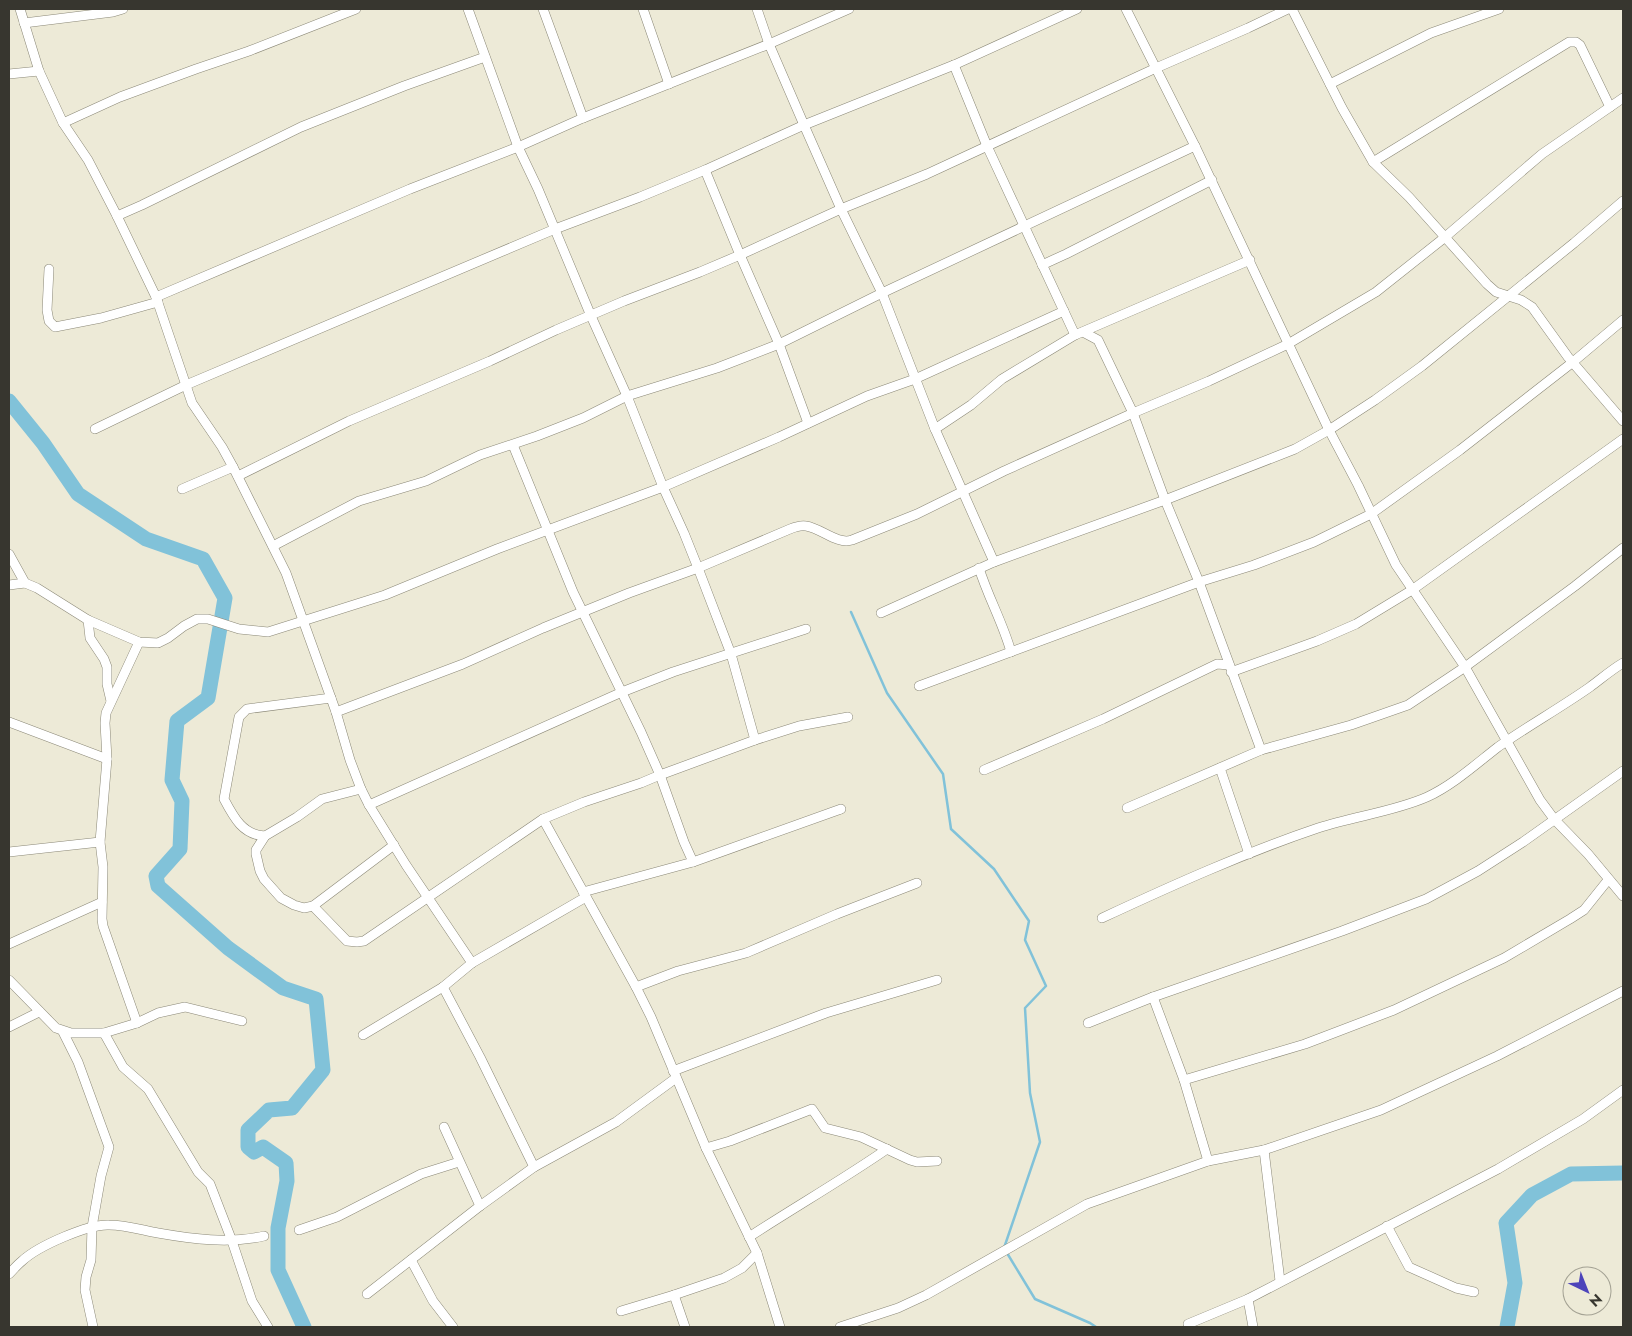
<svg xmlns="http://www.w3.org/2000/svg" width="1632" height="1336" viewBox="0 0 1632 1336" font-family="Jost,sans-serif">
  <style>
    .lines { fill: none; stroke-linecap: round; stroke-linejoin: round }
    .stream { stroke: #81c2d9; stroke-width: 2.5 }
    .river { stroke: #81c2d9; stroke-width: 15 }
    .minor-casing { stroke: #8b8877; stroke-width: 10 }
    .minor { stroke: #fff; stroke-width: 9 }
  </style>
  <rect width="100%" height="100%" fill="#edead7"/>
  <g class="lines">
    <!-- stream -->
    <g class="stream">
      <path d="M851 612 887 693 943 774 951 829 994 869 1029 921 1025 940 1046 986 1025 1008 1030 1093 1040 1142 1004 1248"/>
      <path d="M1007 1253 1035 1299 1090 1323 1096 1327"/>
    </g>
    <!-- river -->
    <g class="river">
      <path d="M9 401 43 443 78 494 146 539 203 559 225 598 208 698 177 721 172 780 182 801 180 849 156 876 158 886 228 948 283 988 316 999 323 1070 292 1108 269 1110 248 1130V1147L254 1152 263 1147 286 1163 287 1181 278 1228V1270L304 1327"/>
      <path d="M1507 1327 1515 1283 1506 1223 1532 1195 1571 1174 1623 1173"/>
    </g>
    <!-- minor casing -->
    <g class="minor-casing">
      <g id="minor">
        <path d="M20 9 39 71 63 123 88 160 117 216 156 297 192 403 222 447 233 467 286 573 336 712 350 760 361 789 369 805 406 865 472 963"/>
        <path d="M468 9 518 147 538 189 591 316 627 396 663 487 684 533 698 568 731 654 755 740"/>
        <path d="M543 9 583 118"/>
        <path d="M643 9 669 84"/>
        <path d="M757 9 769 44 804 125 841 209 882 293 935 429"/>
        <path d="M1126 9 1195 146 1329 430 1358 485 1396 565 1465 667 1540 800 1554 819 1588 854 1623 896"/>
        <path d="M1292 9 1342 108 1373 162 1409 197 1487 284 1496 292 1521 300 1532 307 1568 357 1623 421"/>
        <path d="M24 23 113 12 123 9"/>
        <path d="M954 65 987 146 1075 335"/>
        <path d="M9 74 39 71"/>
        <path d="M1330 84 1431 33 1499 9"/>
        <path d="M63 123 120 97 196 69 249 51 356 9"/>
        <path d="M1373 162 1569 42H1576L1580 45 1610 107"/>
        <path d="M117 216 142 205 301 127 404 86 485 57"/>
        <path d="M1042 265 1066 254 1212 180"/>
        <path d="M49 269 47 310 49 321 55 327 101 318 158 302"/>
        <path d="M156 297 410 189 518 147 583 118 769 44 849 9"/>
        <path d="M1083 332 1098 340 1133 413 1165 500 1199 582 1261 750"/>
        <path d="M808 423 779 344 740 255 841 209 927 174 1156 68 1248 28 1288 9"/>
        <path d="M95 429 186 385 555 229 640 197 705 170 804 125 954 65 1077 9"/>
        <path d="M513 445 573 592 641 732 660 775 684 842 693 862 583 892"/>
        <path d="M238 476 349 421 490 361 556 330 624 301 700 272 740 255 705 170"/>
        <path d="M182 489 233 467"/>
        <path d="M273 546 359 501 426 481 480 455 537 436 583 418 627 396 717 368 779 344 882 293 1195 146"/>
        <path d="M9 554 25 583"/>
        <path d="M994 562 935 429 971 405 1002 379 1075 335 1250 260"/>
        <path d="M979 568C988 597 1003 623 1011 652"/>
        <path d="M9 585 25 583 37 588 88 620 139 642 158 643 168 638 184 626 197 619H208L239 629 268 632 385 595 497 549 663 487 779 437 867 396 915 379 1064 311"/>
        <path d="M881 613 994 562 1165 500 1295 449 1329 430 1375 400 1422 366 1574 243 1623 201"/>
        <path d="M88 620 90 638 104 659 107 667V684L111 701"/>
        <path d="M1231 672 1317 641 1356 624 1412 590 1623 439"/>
        <path d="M919 686 1199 582 1254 565 1314 542 1371 514 1460 450 1573 362 1623 320"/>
        <path d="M336 712 463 664 543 628 629 593 698 568 790 529C795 527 801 525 806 526 821 528 837 545 852 540L917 514 1004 471 1133 413 1209 381 1288 344 1376 292 1444 238 1542 154 1623 98"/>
        <path d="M9 722 107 759"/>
        <path d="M1220 768 1249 854"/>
        <path d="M984 770 1103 719 1217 664 1229 665"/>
        <path d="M361 789 322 799 297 817 265 836 256 850V854L260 871 264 879 281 898 294 905 304 908 313 906 394 845"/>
        <path d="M369 805 622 692 673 672 806 629"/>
        <path d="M1127 808 1261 750 1351 725 1408 705 1465 667 1575 586 1623 548"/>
        <path d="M265 836C243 835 234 818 224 799L239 717 247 709 331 698"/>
        <path d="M9 852 100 842"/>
        <path d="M693 862 841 809"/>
        <path d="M313 906 347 941 357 942 364 941 543 819"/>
        <path d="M1102 918C1173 885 1244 853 1318 828 1354 816 1393 812 1427 797 1453 785 1476 764 1498 747 1528 726 1560 708 1590 687 1601 679 1611 670 1623 663"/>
        <path d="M9 944 102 902"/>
        <path d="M9 980 56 1028 71 1033H104L137 1023 158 1013 185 1007 242 1021"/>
        <path d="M443 987 480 1057 534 1167"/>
        <path d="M636 987 678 971 746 953 837 914 917 883"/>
        <path d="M1153 997 1184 1080 1208 1161"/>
        <path d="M137 1023 103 926 102 919 103 867 100 842 107 759 105 723 106 713 139 642"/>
        <path d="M1088 1023 1153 997 1342 931 1426 899 1478 871 1523 842 1623 771"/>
        <path d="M9 1027 39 1012"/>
        <path d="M63 1032 78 1062 109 1147 101 1176 92 1227 91 1260 86 1277 85 1290 93 1327"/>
        <path d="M104 1033 123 1067 148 1089 198 1172 210 1184 232 1241 252 1301 268 1327"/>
        <path d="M363 1035 443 987 472 963 586 897"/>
        <path d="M673 1071 826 1013 937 980"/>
        <path d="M1184 1080 1305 1044 1394 1010 1504 958 1570 919 1584 910 1608 880"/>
        <path d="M444 1127 480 1206"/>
        <path d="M706 1148 730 1141 812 1109 825 1128 861 1137 910 1160 917 1162 937 1161"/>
        <path d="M1264 1150 1280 1281"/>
        <path d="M1387 1226 1409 1267 1456 1288 1474 1292"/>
        <path d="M299 1230 337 1217 421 1174 459 1162"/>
        <path d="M749 1237C795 1207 842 1180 887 1149"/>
        <path d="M411 1260 433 1301 453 1327"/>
        <path d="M9 1274C13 1270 17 1265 22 1261 38 1246 88 1224 109 1225 125 1225 142 1230 158 1233 192 1239 229 1244 264 1236"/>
        <path d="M367 1294 480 1206 534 1167 616 1122 676 1078"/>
        <path d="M674 1295 685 1327"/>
        <path d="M1248 1299 1253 1327"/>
        <path d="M621 1311 674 1295 724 1278 742 1268 757 1253"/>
        <path d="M1188 1324 1248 1299 1498 1169 1583 1119 1623 1090"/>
        <path d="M780 1327 757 1253 706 1148 651 1017 636 987 543 819 584 802 641 783 660 775 755 740 799 726 848 717"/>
        <path d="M840 1327 898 1308 926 1295 1087 1204 1208 1161 1264 1150 1381 1110 1497 1056 1623 991"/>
      </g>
    </g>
    <!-- minor -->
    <use href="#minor" class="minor"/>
  </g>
  <!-- border -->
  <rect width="1632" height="1336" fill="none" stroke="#37362f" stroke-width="20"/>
  <!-- north arrow -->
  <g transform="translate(1587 1291) rotate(137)"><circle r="24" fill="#edead7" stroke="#a4a294"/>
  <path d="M0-4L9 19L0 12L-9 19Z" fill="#4d44ba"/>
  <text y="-8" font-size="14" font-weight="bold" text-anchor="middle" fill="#37362f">N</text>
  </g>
</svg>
